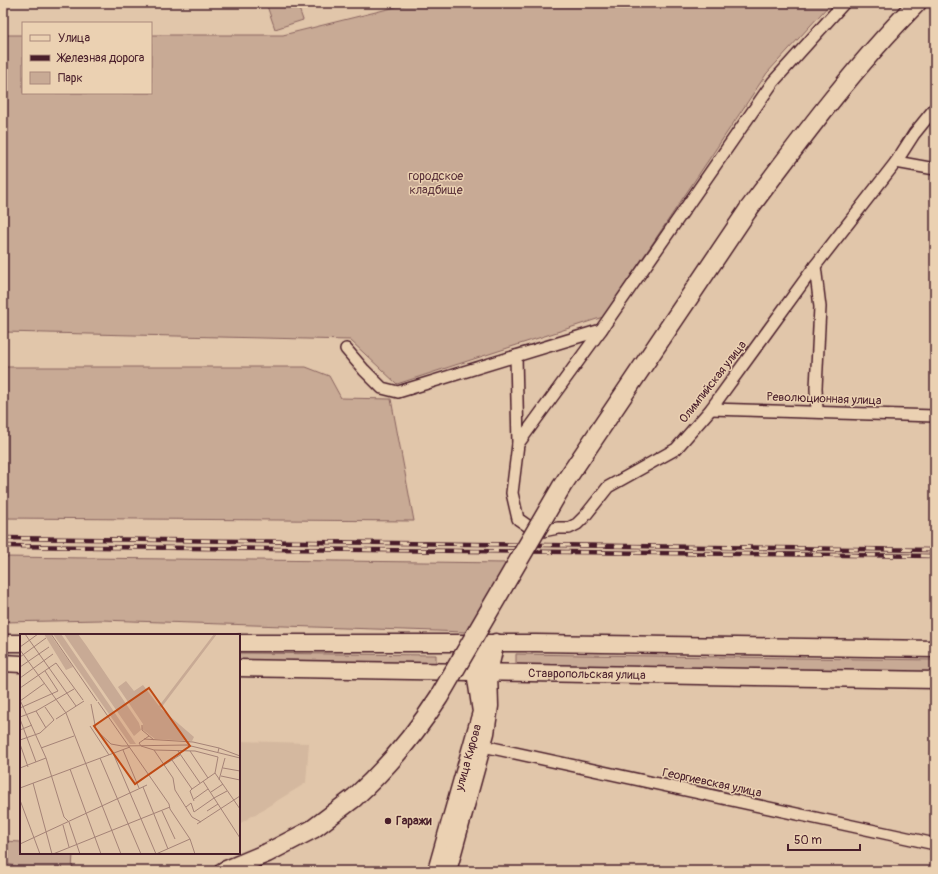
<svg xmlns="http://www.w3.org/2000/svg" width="938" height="874" viewBox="0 0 938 874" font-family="Pangolin,sans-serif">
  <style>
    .built { fill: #d4b89f }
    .green { fill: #c8aa95; stroke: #896460 }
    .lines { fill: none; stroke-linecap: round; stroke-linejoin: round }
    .street-casing { stroke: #4a1f2b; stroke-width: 14 }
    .secondary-casing { stroke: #4a1f2b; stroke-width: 19 }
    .primary-casing { stroke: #4a1f2b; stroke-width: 21 }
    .street { stroke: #ebd1b2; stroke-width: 11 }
    .secondary { stroke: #ebd1b2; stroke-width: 16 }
    .primary { stroke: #ebd1b2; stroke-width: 18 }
    .rail-casing { stroke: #4a1f2b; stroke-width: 4.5 }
    .rail { stroke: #ebd1b2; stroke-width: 3; stroke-dasharray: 9; stroke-linecap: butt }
    .primary-bridge-casing { stroke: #4a1f2b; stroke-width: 21; stroke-linecap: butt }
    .primary-bridge { stroke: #ebd1b2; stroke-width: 18 }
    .poi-dot { fill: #4a1f2b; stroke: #ebd1b2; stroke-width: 1.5 }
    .labels { text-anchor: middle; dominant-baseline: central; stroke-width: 3; stroke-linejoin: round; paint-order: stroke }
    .park-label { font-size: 12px; fill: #5d343b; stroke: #ebd1b2 }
    .street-label { font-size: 12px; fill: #4a1f2b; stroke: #ebd1b2 }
    .poi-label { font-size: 12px; font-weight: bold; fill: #4a1f2b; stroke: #ebd1b2; text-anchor: start }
    .inset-road { fill: none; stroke: #a58377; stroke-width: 1 }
    .view { fill: #c04a14; fill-opacity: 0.15; stroke: #c04a14; stroke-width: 2 }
    .inset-edge { fill: none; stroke: #4a1f2b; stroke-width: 2 }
  </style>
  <rect width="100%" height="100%" fill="#e1c6aa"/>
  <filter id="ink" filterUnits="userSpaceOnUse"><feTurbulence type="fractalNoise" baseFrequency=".025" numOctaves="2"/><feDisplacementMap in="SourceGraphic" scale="8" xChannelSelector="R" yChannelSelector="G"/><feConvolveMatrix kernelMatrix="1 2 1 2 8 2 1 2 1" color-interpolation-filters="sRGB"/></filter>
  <g filter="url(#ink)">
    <!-- built -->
    <path class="built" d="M239 741 309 743 306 783 239 824Z"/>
    <!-- green -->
    <g class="green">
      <path d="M266 3H297L303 20 275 29Z"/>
      <path d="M412 3H831L767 73 603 317 397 384 350 340 3 332V35H23V93H151V35H283Z"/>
      <path d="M3 367H306L329 376 341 398 391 399 414 521 3 518Z"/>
      <path d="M3 557 507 563 466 632 101 620 3 622Z"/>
      <path d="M239 653 436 655V665L239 663Z"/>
      <path d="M516 654 935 660V673L516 667Z"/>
      <path d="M3 841 21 842V853H73L72 871H38L3 863Z"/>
    </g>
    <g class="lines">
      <!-- street casing -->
      <g class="street-casing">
        <g id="street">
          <path d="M896 162 935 169"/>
          <path d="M815 266 820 307 816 388 817 411"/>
          <path d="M346 349 364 370 382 388 398 392 601 330"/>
          <path d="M516 356 518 444 512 493 518 519 528 526 543 531 558 528H569L577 524 585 516 608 487 676 449 711 409 815 266 896 162 914 134 935 108"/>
          <path d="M711 409 935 416"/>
          <path d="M518 444 601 330 773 82 844 3"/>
          <path d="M483 746 935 844"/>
        </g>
      </g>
      <!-- secondary casing -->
      <g class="secondary-casing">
        <g id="secondary">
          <path d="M3 643H21"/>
          <path d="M239 643H536L935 649"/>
          <path d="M3 663 21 664"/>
          <path id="s1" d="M239 668 935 680"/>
          <path id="s2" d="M436 871 481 712 475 672 480 642"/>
          <path d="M448 871 486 733 490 706 489 672 496 642"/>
        </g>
      </g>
      <!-- primary casing -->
      <g class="primary-casing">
        <g id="primary">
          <path d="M748 210C801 139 854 67 917 3"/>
          <path d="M224 871 267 853 313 829 354 798"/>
        </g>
      </g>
      <!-- street -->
      <use href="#street" class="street"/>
      <!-- secondary -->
      <use href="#secondary" class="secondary"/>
      <!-- primary -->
      <use href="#primary" class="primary"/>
      <!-- rail casing -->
      <g class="rail-casing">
        <g id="rail">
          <path d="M3 538 935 550"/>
          <path d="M3 546 935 556"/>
        </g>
      </g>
      <!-- rail -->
      <use href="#rail" class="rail"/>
      <!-- primary-bridge casing -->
      <g class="primary-bridge-casing">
        <path id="primary-bridge" d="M354 798C388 767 414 736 439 697L562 486 748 210"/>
      </g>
      <!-- primary-bridge -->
      <use href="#primary-bridge" class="primary-bridge"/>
    </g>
  </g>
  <!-- markers -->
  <circle class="poi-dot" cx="388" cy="821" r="4"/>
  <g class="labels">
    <!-- park labels -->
    <g class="park-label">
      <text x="436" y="176">городское<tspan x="436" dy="14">кладбище</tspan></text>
    </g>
    <!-- street labels -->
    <g class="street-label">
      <text transform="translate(713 382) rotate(-52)">Олимпийская улица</text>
      <text transform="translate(824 399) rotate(2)">Революционная улица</text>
      <text stroke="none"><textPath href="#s1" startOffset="348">Ставропольская улица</textPath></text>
      <text stroke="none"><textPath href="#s2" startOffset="118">улица Кирова</textPath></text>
      <text transform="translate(712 783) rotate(12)">Георгиевская улица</text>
    </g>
    <!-- poi labels -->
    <g class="poi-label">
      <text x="396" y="821">Гаражи</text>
    </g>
  </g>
  <!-- overview -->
  <g transform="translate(20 634)">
    <rect width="220" height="220" fill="#e1c6aa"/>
    <path d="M24 0H30L53 33 46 36ZM33 0H41L116 110H110ZM44 0H58L66 11 119 89 121 96 114 102ZM194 0H197L141 74 139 73 174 103 172 107 135 105 122 95 123 90 98 53 106 47 114 57 123 51 139 72Z" fill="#c8aa95"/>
    <path class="inset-road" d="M5 0 56 72M31 0 77 67M0 13 18 0M0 16 46 79 101 220M0 23 26 4M36 29 63 66M0 33 29 13M0 44 33 20M0 54 36 29M0 66 26 124 44 183 49 188 60 220M0 67 25 49M78 68 149 170 150 175M71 70 76 96 91 110 102 112 167 111 220 124M25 73 34 86M0 74 38 57 25 37M16 77 26 94M0 83 16 77 54 55M0 85 16 128M36 85 64 67M122 91V96L134 106M70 92 89 121M0 96 12 91M129 102 119 109 121 112 134 116 175 117 198 123 195 139 172 155M124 105 173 108 199 114 198 118M0 106 20 99 34 86M0 110 8 133M21 114 54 102M199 114 220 122M103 116 119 154M134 116 153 144 155 156 172 183 181 188M158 117 180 149M170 117 188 144M93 119 136 220M80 124 121 220M152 126 172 155 170 157 174 167M144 131 160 121M0 134 26 124M203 134 220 137M50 135 81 220M195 139 220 175M201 142 220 146M199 146 205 124M183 147 220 204M13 149 32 220M123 153 148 215M0 154 110 113M191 158 203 150M194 164 207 157M174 165 188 155M0 166 20 220M166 173 171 169 174 178 194 164M150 175 170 205 175 220M142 177 155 205M187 177 198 170M177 190 220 162M43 191 49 213M0 210 127 151M33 220 150 173M136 220 170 205"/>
    <path class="view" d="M129 54 170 112 115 150 74 92Z"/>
    <rect width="220" height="220" class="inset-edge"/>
  </g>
  <!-- margin -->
  <rect width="938" height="874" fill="none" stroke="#ebd1b2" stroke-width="16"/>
  <rect x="8" y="8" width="922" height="858" fill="none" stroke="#4a1f2b" stroke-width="1.5" filter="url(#ink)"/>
  <!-- legend -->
  <rect x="22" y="22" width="130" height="72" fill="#ebd1b2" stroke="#ab8a7c"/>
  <rect x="30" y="35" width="20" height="6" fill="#ebd1b2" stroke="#ab8a7c"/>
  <text x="58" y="42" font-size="12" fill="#4a1f2b">Улица</text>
  <rect x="30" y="55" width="20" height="6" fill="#4a1f2b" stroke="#ab8a7c"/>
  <text x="58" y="62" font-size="12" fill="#4a1f2b">Железная дорога</text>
  <rect x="30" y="72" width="20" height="12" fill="#c8aa95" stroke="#ab8a7c"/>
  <text x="58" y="82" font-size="12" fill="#4a1f2b">Парк</text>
  <!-- scale -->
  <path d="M788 844v6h72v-6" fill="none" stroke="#4a1f2b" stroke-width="2"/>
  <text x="794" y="844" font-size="12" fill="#4a1f2b" stroke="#ebd1b2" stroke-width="3" paint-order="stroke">50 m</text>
</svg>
